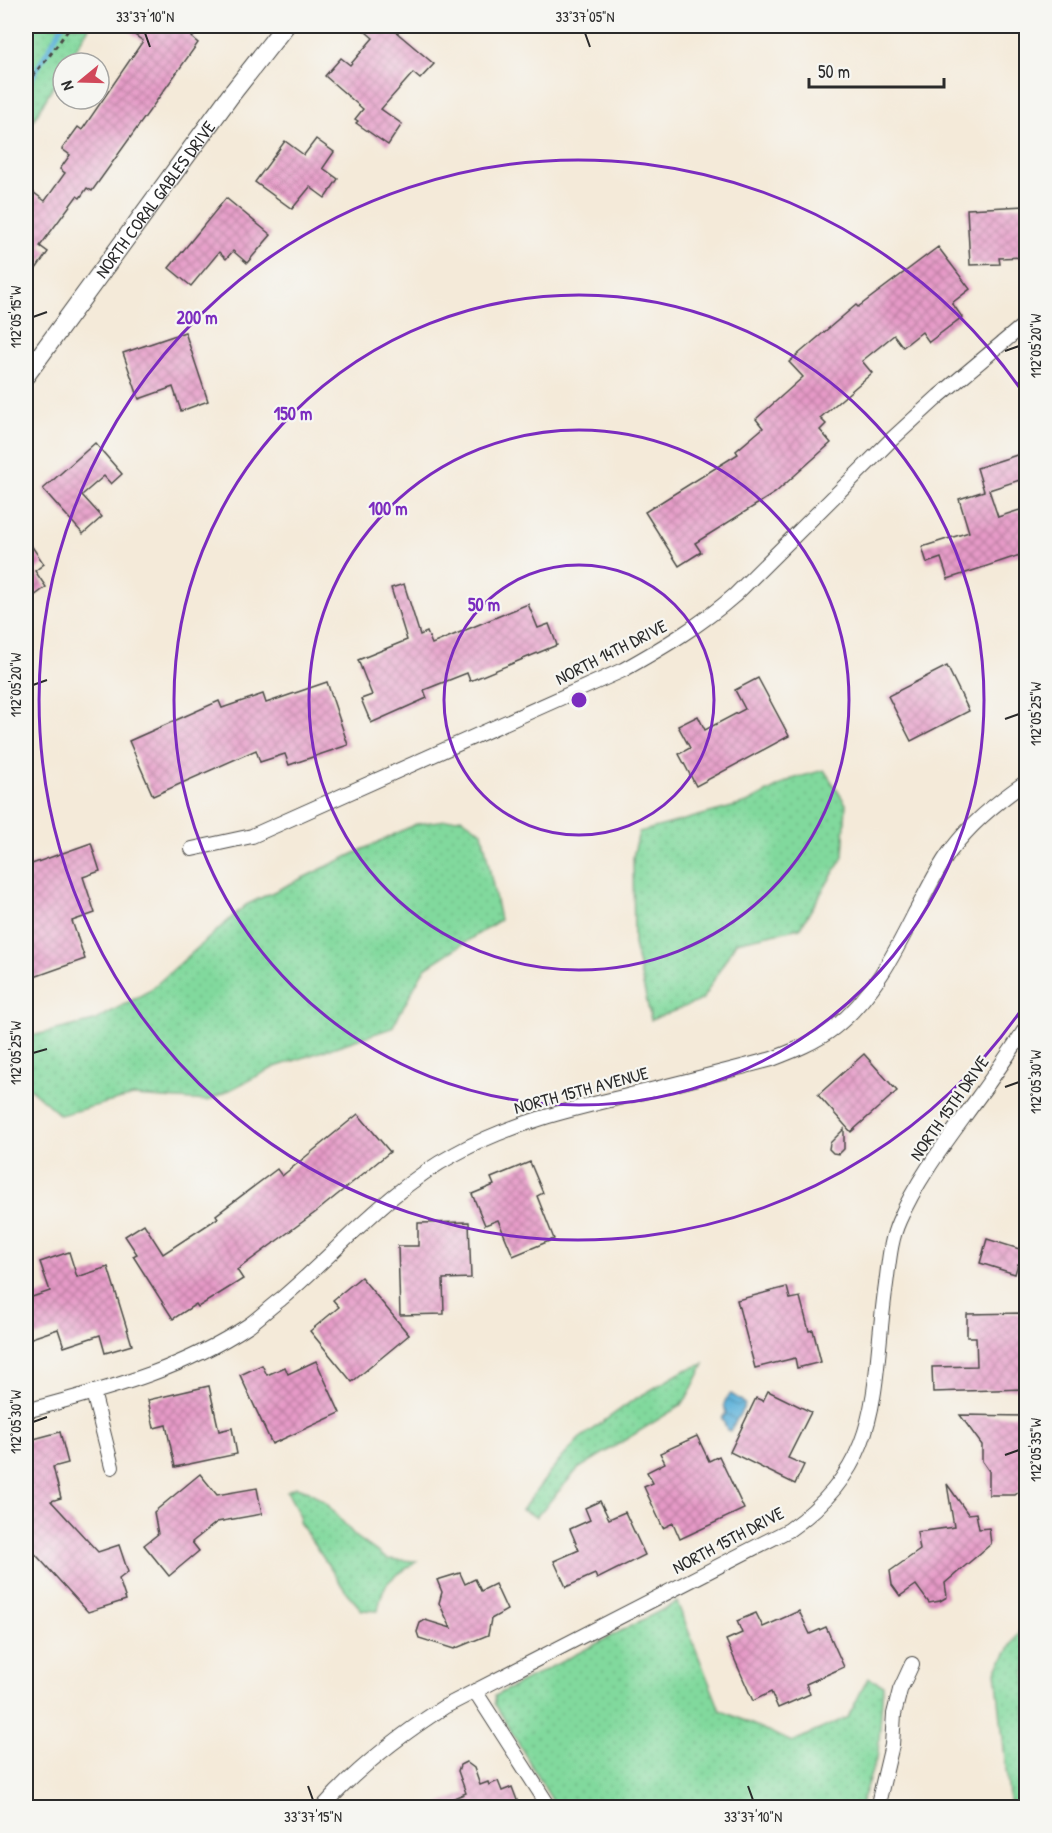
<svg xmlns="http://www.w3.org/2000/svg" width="1052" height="1833" viewBox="0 0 1052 1833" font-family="'Patrick Hand',sans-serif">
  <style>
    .grass { fill: url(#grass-dots); stroke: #568264; stroke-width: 1.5 }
    .water { fill: url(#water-waves); stroke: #446e82; stroke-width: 1.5 }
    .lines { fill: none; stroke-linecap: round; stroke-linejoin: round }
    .stream { stroke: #5eb2da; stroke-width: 5 }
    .building { fill: url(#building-cross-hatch) }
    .minor-casing { stroke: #494845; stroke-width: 16 }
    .tertiary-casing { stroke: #494845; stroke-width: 20 }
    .path { stroke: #494845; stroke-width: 3; stroke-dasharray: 4.5 4.5; stroke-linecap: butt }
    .minor { stroke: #fff; stroke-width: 14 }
    .tertiary { stroke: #fff; stroke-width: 18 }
    .ticks { fill: none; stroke: #2b2b2b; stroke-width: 2 }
    .ring { fill: none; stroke: #7b2cbf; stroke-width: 3 }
    .labels { text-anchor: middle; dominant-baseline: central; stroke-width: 4.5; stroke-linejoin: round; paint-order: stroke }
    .street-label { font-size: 18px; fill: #2b2b2b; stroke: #f6f6f2 }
    .centre { fill: #7b2cbf; stroke: #f6f6f2; stroke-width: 3 }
    .ring-label { font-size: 18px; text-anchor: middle; font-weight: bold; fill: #7b2cbf; stroke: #f6f6f2; stroke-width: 4.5; stroke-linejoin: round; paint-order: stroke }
    .neatline { fill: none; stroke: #2b2b2b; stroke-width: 2 }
    .ticks-label { font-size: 15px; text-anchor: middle; fill: #2b2b2b }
  </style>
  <defs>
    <pattern id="grass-dots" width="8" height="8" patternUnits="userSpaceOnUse" patternTransform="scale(1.5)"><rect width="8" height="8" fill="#81d99d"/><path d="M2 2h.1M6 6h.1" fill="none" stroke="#70ba87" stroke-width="1.8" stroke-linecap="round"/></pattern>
    <pattern id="water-waves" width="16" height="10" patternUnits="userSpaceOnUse" patternTransform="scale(1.5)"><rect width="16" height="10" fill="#5eb2da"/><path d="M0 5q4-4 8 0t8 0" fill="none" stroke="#4e91b1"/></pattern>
    <pattern id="building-cross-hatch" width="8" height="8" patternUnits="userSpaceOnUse" patternTransform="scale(1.5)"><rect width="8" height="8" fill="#e69ac7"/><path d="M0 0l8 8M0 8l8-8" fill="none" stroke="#bb7ea2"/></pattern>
  </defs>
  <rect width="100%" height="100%" fill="#f6f6f2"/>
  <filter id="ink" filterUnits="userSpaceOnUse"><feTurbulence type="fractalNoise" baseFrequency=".0167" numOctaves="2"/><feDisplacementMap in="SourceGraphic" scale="12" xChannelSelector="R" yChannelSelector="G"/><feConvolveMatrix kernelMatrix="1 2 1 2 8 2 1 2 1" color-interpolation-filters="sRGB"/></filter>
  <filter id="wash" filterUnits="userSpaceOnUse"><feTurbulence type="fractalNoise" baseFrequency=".008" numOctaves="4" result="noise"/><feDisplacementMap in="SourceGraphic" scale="24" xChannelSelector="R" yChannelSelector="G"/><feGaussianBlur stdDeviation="1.35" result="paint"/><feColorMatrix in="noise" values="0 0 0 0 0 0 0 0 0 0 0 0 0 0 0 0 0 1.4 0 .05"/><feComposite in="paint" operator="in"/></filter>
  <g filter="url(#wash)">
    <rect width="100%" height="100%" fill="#f4ead9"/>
    <!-- grass -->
    <g class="grass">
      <path d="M26 26H90L67 63H63V70L26 133Z"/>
      <path d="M824 770 846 804 843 857 800 928 736 942 702 1000 651 1020 634 944 633 857 639 832 747 803 792 779Z"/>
      <path d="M462 818 482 832 500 920 425 968 392 1028 275 1067 208 1101 133 1096 60 1115 26 1085 27 1037 94 1021 149 991 246 905 416 824Z"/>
      <path d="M704 1364 688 1396 680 1406 578 1469 536 1517 522 1510 554 1467 579 1439 632 1401 685 1370Z"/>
      <path d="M296 1487 309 1491 327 1504 355 1536 387 1559 417 1561C392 1581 384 1575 378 1611L362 1610 347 1593 299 1522 300 1516 287 1491Z"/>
      <path d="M677 1602 720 1710 792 1742 848 1717 868 1678 883 1685 878 1754 859 1808 556 1807 495 1704V1696Z"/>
      <path d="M1026 1620V1807H1010L996 1671Z"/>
    </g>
    <!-- water -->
    <path class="water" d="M731 1394 742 1401 745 1405 730 1431 727 1430 722 1418 726 1413 724 1404 727 1397Z"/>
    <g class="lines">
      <!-- stream -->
      <path class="stream" d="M26 88 62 26"/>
    </g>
    <g id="blocks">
      <!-- building -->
      <g class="building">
        <path d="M122 26H201L192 38 198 43 92 191 87 188 80 198 77 196 40 246 48 252 26 283V187L45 201 65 173 60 169 70 155 62 149 78 127 82 130 143 41Z"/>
        <path d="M359 26H389L434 64 420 79 413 73 381 109 402 124 388 145 356 123 358 121 355 119 363 109 325 76 341 58 350 65 373 38Z"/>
        <path d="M316 139 334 152 323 168 338 179 325 198 310 187 292 209 255 182 285 141 304 155Z"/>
        <path d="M226 198 271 235 247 263 233 251 226 259 219 252 191 286 169 268Z"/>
        <path d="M1026 206V257L999 258 1000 264 970 265 967 209Z"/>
        <path d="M938 247 970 289 952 303 962 317 929 342 922 332 903 347 894 335 862 361 872 373 820 418 826 424 820 430 831 443 775 493 695 543 701 552 679 566 645 512 738 454 736 451 763 428 756 419 803 377 789 362 856 305 858 307Z"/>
        <path d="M185 332 208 401 181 411 173 387 139 399 123 353Z"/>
        <path d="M95 443 122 474 111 484 104 476 82 495 102 517 83 534 43 489Z"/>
        <path d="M1020 454 1026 478 989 490 998 517 1026 508V553L948 579 941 558 927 563 922 547 969 532 959 499 984 491 977 468Z"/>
        <path d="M26 538 44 564 35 571 46 587 26 602Z"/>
        <path d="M404 584 420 635 427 632 432 644 528 604 538 628 549 624 557 645 470 681 467 673 424 690 427 698 371 723 361 699 372 695 358 660 407 640 391 588Z"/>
        <path d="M947 666 969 711 911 741 888 696Z"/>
        <path d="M758 678 789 736 696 786 679 754 690 748 678 726 698 716 705 730 745 709 735 690Z"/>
        <path d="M327 682 348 745 289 765 285 754 260 762 256 750 153 796 129 741 219 701 222 708 263 694 266 703Z"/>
        <path d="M91 843 100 871 83 877 95 913 72 921 85 959 26 980V866Z"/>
        <path d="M864 1054 897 1091 851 1132 818 1095Z"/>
        <path d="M358 1114 390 1152 316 1212 237 1270 243 1279 198 1307 196 1304 173 1319 133 1256 137 1254 125 1236 144 1224 163 1254 218 1218 216 1215 277 1169 282 1176Z"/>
        <path d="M844 1129V1149L839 1154 833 1153 829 1149 830 1143Z"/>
        <path d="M530 1162 543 1193 537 1196 554 1239 513 1256 498 1220 485 1225 472 1194 494 1185 491 1178Z"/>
        <path d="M469 1222 471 1278 443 1279 444 1314 400 1315 398 1246H418V1223Z"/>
        <path d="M987 1239 1026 1251V1267L1018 1264 1015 1274 980 1263Z"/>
        <path d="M69 1252 77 1277 108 1267 132 1345 105 1353 100 1335 64 1347 58 1329 26 1340V1299L50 1291 40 1262Z"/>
        <path d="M361 1277 409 1335 352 1382 310 1331 339 1307 333 1300Z"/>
        <path d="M787 1287 790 1299 800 1297 809 1331 813 1330 821 1362 797 1368 795 1358 755 1368 737 1300Z"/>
        <path d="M1024 1313 1026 1389 933 1392 932 1367 977 1366 976 1337H967V1314Z"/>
        <path d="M316 1361 340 1413 272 1444 240 1375 262 1365 267 1375 285 1367 288 1374Z"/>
        <path d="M209 1386 219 1431 232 1428 237 1454 175 1467 166 1425 154 1428 148 1400Z"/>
        <path d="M768 1391 811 1412 788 1458 804 1465 795 1484 730 1452 756 1398 763 1401Z"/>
        <path d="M960 1415 1026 1416V1468L1022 1472 1021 1490 1015 1495H989V1471L982 1461V1445Z"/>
        <path d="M60 1432 68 1463 53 1467 61 1498 51 1501 98 1552 119 1545 128 1572 119 1579 126 1600 88 1612 27 1545 34 1538 26 1511V1441Z"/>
        <path d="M697 1436 709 1461 719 1456 744 1509 680 1539 673 1523 663 1528 644 1487 653 1483 647 1472 665 1463 660 1453Z"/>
        <path d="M200 1474 217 1495 257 1488 262 1514 217 1522 192 1542 199 1551 169 1576 144 1545 158 1534 154 1512Z"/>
        <path d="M947 1484 968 1514 976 1513 979 1529 989 1528 991 1544 945 1583 947 1597 940 1601 929 1603 916 1585 900 1596 892 1585 890 1571 920 1550 917 1532 954 1527Z"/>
        <path d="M600 1501 609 1519 625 1512 645 1555 597 1579 595 1574 566 1587 554 1561 579 1550 570 1529 590 1520 585 1508Z"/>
        <path d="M460 1573 465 1584 475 1579 481 1591 495 1584 507 1610 491 1619 488 1635 454 1649 419 1638 417 1632 420 1623 425 1620 451 1628 439 1603 442 1592 437 1580Z"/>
        <path d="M799 1611 810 1634 826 1627 844 1667 806 1684 810 1694 778 1708 771 1692 753 1701 726 1640 742 1633 737 1621 756 1613 763 1627Z"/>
        <path d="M466 1762 474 1768 480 1785 488 1782 489 1785 498 1781 502 1791 512 1787 520 1808H430L466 1793 458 1771 460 1765Z"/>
      </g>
    </g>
  </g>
  <g filter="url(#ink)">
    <use href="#blocks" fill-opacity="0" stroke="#494845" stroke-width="1.5"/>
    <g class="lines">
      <!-- minor casing -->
      <g class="minor-casing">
        <g id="minor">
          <path d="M192 849 252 836 623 670C662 648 701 625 735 595L891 440 939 396 1026 323"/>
          <path d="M93 1392 112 1467"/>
          <path d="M26 1411C106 1389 178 1372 249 1325 260 1317 270 1307 281 1299 338 1251 389 1189 455 1154 509 1124 567 1110 627 1096 675 1084 724 1072 772 1059 793 1051 816 1042 834 1028 872 998 894 955 915 913 927 892 937 868 952 849 972 822 998 801 1026 782"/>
          <path d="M475 1691 550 1808"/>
          <path d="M322 1808C358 1767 399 1736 444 1707L789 1530C886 1462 871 1388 886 1284 889 1263 890 1241 899 1221 918 1177 949 1138 977 1099 994 1076 1010 1052 1026 1028"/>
          <path d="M877 1808 892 1745 894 1714 900 1690 912 1664"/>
        </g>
      </g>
      <!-- tertiary casing -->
      <g class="tertiary-casing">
        <g id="tertiary">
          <path id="s1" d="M26 375 230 96 285 26"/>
        </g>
      </g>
      <!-- path -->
      <path class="path" d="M26 83 47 59 71 26"/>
      <!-- minor -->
      <use href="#minor" class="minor"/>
      <!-- tertiary -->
      <use href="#tertiary" class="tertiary"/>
    </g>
  </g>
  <!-- ticks -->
  <path class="ticks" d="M145 33 150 47M585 33 590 47M33 317 47 312M1005 351 1019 346M33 685 47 680M1005 719 1019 714M33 1053 47 1049M1005 1087 1019 1082M33 1422 47 1417M1005 1455 1019 1450M308 1786 313 1800M748 1786 753 1800"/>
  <!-- distance rings -->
  <g class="ring">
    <circle cx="579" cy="700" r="135"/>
    <circle cx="579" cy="700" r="270"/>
    <circle cx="579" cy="700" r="405"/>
    <path d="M1024 1006A540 540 0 1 1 1024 394"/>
  </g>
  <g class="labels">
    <!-- street labels -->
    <g class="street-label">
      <text stroke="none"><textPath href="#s1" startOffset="218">NORTH CORAL GABLES DRIVE</textPath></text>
      <text transform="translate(611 652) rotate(-27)">NORTH 14TH DRIVE</text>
      <text transform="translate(581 1090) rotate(-15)">NORTH 15TH AVENUE</text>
      <text transform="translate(949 1108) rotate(-55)">NORTH 15TH DRIVE</text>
      <text transform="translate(728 1540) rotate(-28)">NORTH 15TH DRIVE</text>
    </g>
  </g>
  <circle cx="579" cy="700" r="9" class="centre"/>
  <g class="ring-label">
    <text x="197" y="324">200 m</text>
    <text x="293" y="420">150 m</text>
    <text x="388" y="515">100 m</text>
    <text x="484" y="611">50 m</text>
  </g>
  <!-- margin -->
  <rect width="1052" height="1833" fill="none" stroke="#f6f6f2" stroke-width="66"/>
  <!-- north arrow -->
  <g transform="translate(81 81) rotate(251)"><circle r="28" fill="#f6f6f2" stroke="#a5a5a2" stroke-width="1.5"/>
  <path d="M0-4.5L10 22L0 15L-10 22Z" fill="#d1495b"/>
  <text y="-9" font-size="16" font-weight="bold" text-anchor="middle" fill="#2b2b2b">N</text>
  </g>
  <!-- scale -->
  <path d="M809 78v9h135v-9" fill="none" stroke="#2b2b2b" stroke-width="3"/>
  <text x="818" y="78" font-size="18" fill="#2b2b2b" stroke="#f6f6f2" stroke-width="4.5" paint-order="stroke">50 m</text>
  <rect x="33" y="33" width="986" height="1767" class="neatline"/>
  <g class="ticks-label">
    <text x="145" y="22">33°37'10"N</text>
    <text x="585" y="22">33°37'05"N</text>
    <text transform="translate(16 317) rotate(-90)" y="5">112°05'15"W</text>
    <text transform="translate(1036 346) rotate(-90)" y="5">112°05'20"W</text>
    <text transform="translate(16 685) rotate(-90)" y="5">112°05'20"W</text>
    <text transform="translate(1036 714) rotate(-90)" y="5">112°05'25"W</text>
    <text transform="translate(16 1053) rotate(-90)" y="5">112°05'25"W</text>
    <text transform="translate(1036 1082) rotate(-90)" y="5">112°05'30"W</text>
    <text transform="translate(16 1422) rotate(-90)" y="5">112°05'30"W</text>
    <text transform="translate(1036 1450) rotate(-90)" y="5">112°05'35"W</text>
    <text x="313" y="1822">33°37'15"N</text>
    <text x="753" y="1822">33°37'10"N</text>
  </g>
</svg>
